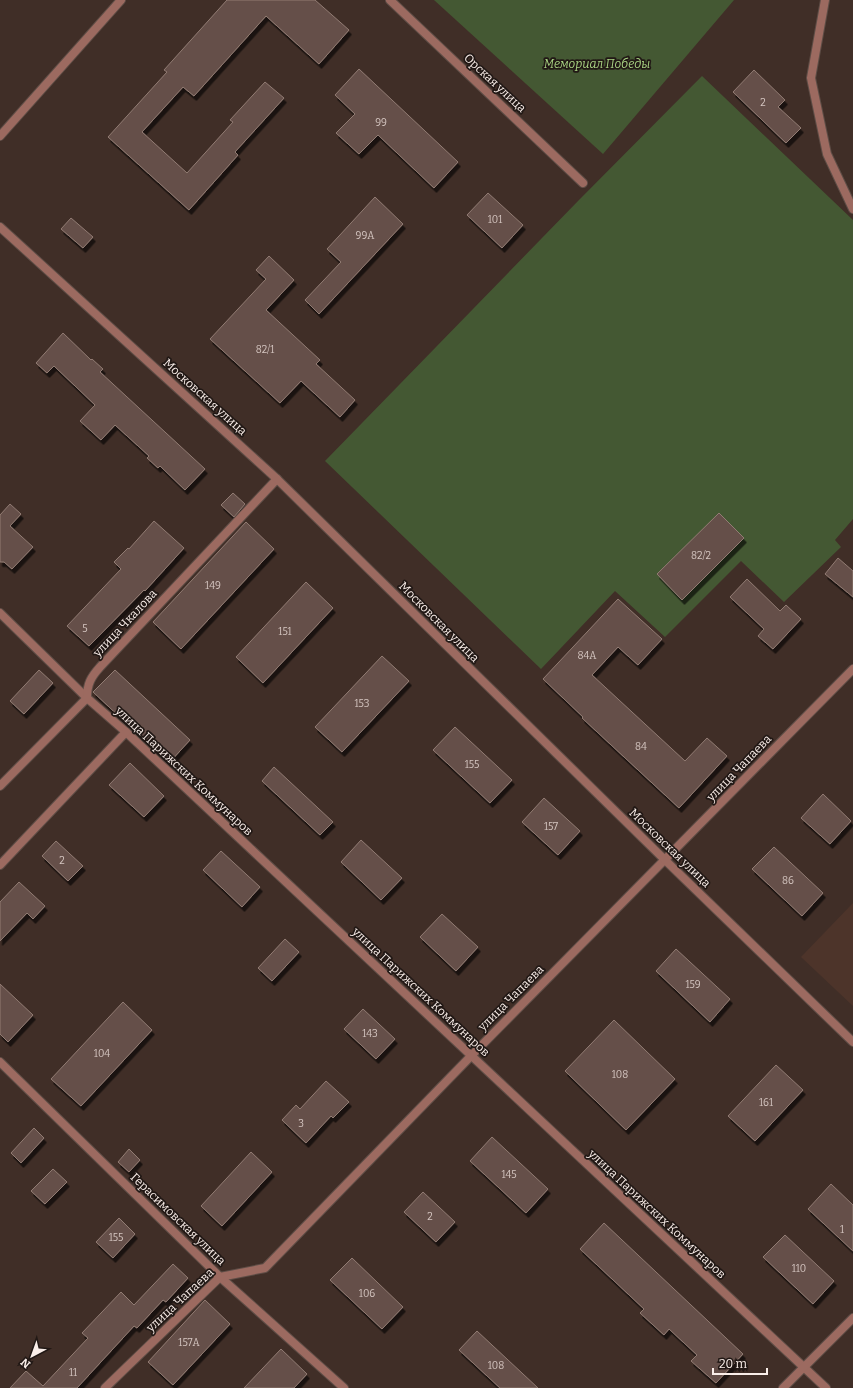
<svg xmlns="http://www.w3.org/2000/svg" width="853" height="1388" viewBox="0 0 853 1388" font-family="Bitter,serif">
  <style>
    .built { fill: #4d342a }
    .green { fill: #445833 }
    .building { fill: #655049; stroke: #917b73; filter: url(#shadow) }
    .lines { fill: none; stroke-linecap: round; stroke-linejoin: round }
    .minor-casing { stroke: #5e4d46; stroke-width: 10 }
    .tertiary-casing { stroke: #5e4d46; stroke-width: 10 }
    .minor { stroke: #9c6a60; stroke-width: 8 }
    .tertiary { stroke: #9c6a60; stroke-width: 8 }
    .labels { text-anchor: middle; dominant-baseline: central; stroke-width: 3.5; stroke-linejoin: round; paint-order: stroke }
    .number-label { font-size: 10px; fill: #d5c6c1 }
    .park-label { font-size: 12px; font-style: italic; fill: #a8d282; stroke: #211815 }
    .street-label { font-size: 12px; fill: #faeee9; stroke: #211815 }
  </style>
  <defs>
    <filter id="shadow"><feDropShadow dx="2.5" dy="4.5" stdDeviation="0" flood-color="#0009"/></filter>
  </defs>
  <rect width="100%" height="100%" fill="#402e27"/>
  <!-- built -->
  <path class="built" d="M853 903V1006L801 957Z"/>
  <!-- green -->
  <g class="green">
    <path d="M434 0H734L603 154Z"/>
    <path d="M702 76 853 220V519L835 540 841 547 784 602 741 561 665 637 615 591 541 669 325 461 578 201Z"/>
  </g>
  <!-- building -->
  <g class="building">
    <path d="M227 0H315L349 30 319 64 266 16 194 96 183 87 142 132 187 173 233 122 230 120 265 82 284 98 235 152 238 155 189 210 108 137 167 72 164 70Z"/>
    <path d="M359 69 458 162 434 188 378 135 359 154 336 133 355 114 335 95Z"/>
    <path d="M754 70 785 100 778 107 801 128 786 143 733 92Z"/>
    <path d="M488 193 523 225 502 248 467 215Z"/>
    <path d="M375 197 403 224 319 314 305 300 341 262 327 249Z"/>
    <path d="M71 218 93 237 83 248 61 229Z"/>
    <path d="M269 256 294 280 266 310 320 360 316 364 355 400 340 417 301 381 280 403 210 339 266 279 256 270Z"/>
    <path d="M63 333 91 360 92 359 103 369 100 372 205 469 185 490 160 466 158 468 147 458 149 456 115 425 101 440 80 421 95 405 54 366 47 373 36 363Z"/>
    <path d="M233 493 245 504 234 517 221 505Z"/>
    <path d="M10 504 21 514 10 526 33 547 12 569 4 562H0V515Z"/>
    <path d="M719 513 744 538 682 600 657 574Z"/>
    <path d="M154 521 184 548 145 591 144 590 89 646 67 626 121 569 114 562 128 548 129 549Z"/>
    <path d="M246 522 274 549 181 649 153 622Z"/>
    <path d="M838 558 853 571V597L825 574Z"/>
    <path d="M747 579 780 611 786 605 801 619 773 649 758 636 764 629 730 597Z"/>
    <path d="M306 582 333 608 263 683 236 657Z"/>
    <path d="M618 599 662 639 638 665 618 647 592 675 685 761 707 738 727 756 679 808 582 718 583 717 543 679Z"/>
    <path d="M382 656 409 681 342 752 315 727Z"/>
    <path d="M39 670 53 683 24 714 10 701Z"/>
    <path d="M115 670 190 740 169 763 93 692Z"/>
    <path d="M455 727 512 780 490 803 433 750Z"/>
    <path d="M130 763 164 796 144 817 109 785Z"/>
    <path d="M274 767 333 822 320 835 262 781Z"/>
    <path d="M823 794 851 821 830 844 801 818Z"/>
    <path d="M544 798 580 831 558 855 522 822Z"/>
    <path d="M361 840 402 878 381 900 341 862Z"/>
    <path d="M56 841 83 866 68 881 42 856Z"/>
    <path d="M774 847 823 893 802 916 752 869Z"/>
    <path d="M221 851 260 887 242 907 203 870Z"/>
    <path d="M19 882 45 906 33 919 27 913 0 941V902Z"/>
    <path d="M442 914 478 947 456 971 420 937Z"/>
    <path d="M285 939 299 952 272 981 258 968Z"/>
    <path d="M676 949 730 999 710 1022 656 971Z"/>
    <path d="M0 984 33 1015 8 1042 0 1034Z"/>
    <path d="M123 1002 152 1030 81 1106 51 1079Z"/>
    <path d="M363 1009 395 1039 376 1059 344 1029Z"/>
    <path d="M614 1020 675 1079 626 1130 565 1071Z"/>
    <path d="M776 1065 803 1090 755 1141 728 1116Z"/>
    <path d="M326 1081 349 1102 333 1118 331 1116 306 1143 282 1120 296 1105 300 1109Z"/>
    <path d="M34 1128 44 1138 21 1163 11 1153Z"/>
    <path d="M492 1137 548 1189 526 1213 470 1161Z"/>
    <path d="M129 1149 140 1160 129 1172 118 1162Z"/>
    <path d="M251 1152 272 1172 222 1226 201 1206Z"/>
    <path d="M53 1169 67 1182 45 1204 31 1191Z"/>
    <path d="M831 1184 853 1205V1251L808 1209Z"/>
    <path d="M423 1192 455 1222 436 1242 404 1212Z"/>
    <path d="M119 1218 135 1234 113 1258 96 1242Z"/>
    <path d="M604 1223 743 1354 716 1383 691 1361 697 1355 669 1329 664 1335 640 1313 644 1309 580 1249Z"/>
    <path d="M785 1235 834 1281 813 1304 763 1257Z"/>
    <path d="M352 1258 403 1307 382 1329 330 1280Z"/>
    <path d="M173 1264 188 1278 166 1302 163 1300 137 1328 134 1326 77 1388H10L26 1371 43 1386 88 1338 82 1333 121 1292 134 1305Z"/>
    <path d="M205 1300 230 1324 173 1385 148 1362Z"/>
    <path d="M477 1331 538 1388H500L459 1350Z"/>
    <path d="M281 1349 307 1374 294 1388H244Z"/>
  </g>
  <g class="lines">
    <!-- minor casing -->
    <g class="minor-casing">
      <g id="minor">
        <path d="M390 0 583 183"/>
        <path d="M825 0 811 78 827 154 853 209"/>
        <path d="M0 136 121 0"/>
        <path d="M0 613 87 698 126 732 826 1388"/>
        <path d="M0 786 87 698C87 684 91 677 100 667L277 479"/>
        <path d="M0 865 126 732"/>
        <path d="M0 1062 220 1277 344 1388"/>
        <path d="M105 1388 220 1277 265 1268 471 1056 853 669"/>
      </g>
    </g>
    <!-- tertiary casing -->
    <g class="tertiary-casing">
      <g id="tertiary">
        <path d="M0 227 277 479 665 860 853 1042"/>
        <path d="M783 1388 853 1318"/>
      </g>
    </g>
    <!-- minor -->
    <use href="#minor" class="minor"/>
    <!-- tertiary -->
    <use href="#tertiary" class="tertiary"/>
  </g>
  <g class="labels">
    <!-- number labels -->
    <g class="number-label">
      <text x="763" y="103">2</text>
      <text x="381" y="123">99</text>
      <text x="495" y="220">101</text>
      <text x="365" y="236">99А</text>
      <text x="265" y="350">82/1</text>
      <text x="701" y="556">82/2</text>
      <text x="213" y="586">149</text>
      <text x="85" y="629">5</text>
      <text x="285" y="632">151</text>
      <text x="587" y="656">84А</text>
      <text x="362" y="704">153</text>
      <text x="641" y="747">84</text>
      <text x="472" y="765">155</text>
      <text x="551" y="827">157</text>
      <text x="62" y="861">2</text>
      <text x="788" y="881">86</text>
      <text x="693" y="985">159</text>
      <text x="370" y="1034">143</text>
      <text x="102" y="1054">104</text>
      <text x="620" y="1075">108</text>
      <text x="766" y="1103">161</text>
      <text x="301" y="1124">3</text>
      <text x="509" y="1175">145</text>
      <text x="430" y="1217">2</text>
      <text x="842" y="1230">1</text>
      <text x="116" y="1238">155</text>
      <text x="799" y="1269">110</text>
      <text x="367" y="1294">106</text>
      <text x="189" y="1343">157А</text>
      <text x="496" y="1366">108</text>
      <text x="73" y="1373">11</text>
    </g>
    <!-- park labels -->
    <g class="park-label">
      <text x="597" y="64">Мемориал Победы</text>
    </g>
    <!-- street labels -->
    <g class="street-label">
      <text transform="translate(495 83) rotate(43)">Орская улица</text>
      <text transform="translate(205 397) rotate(42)">Московская улица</text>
      <text transform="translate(439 622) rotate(45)">Московская улица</text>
      <text transform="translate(125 623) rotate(-47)">улица Чкалова</text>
      <text transform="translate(739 768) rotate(-46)">улица Чапаева</text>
      <text transform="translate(184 771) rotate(43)">улица Парижских Коммунаров</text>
      <text transform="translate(670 848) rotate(44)">Московская улица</text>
      <text transform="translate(421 992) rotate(43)">улица Парижских Коммунаров</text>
      <text transform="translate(511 998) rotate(-45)">улица Чапаева</text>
      <text transform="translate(657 1214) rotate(43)">улица Парижских Коммунаров</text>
      <text transform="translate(178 1219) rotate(44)">Герасимовская улица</text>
      <text transform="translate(180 1300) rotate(-43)">улица Чапаева</text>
    </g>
  </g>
  <!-- north arrow -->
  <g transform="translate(32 1356) rotate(221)" stroke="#211815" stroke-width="3" paint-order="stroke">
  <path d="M0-3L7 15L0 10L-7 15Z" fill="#faeee9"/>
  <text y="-6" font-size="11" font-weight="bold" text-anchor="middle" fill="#faeee9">N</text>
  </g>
  <!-- scale -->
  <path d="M713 1368v6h54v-6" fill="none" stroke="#faeee9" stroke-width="2"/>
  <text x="719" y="1368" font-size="12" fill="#faeee9" stroke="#211815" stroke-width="3" paint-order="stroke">20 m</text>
</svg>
